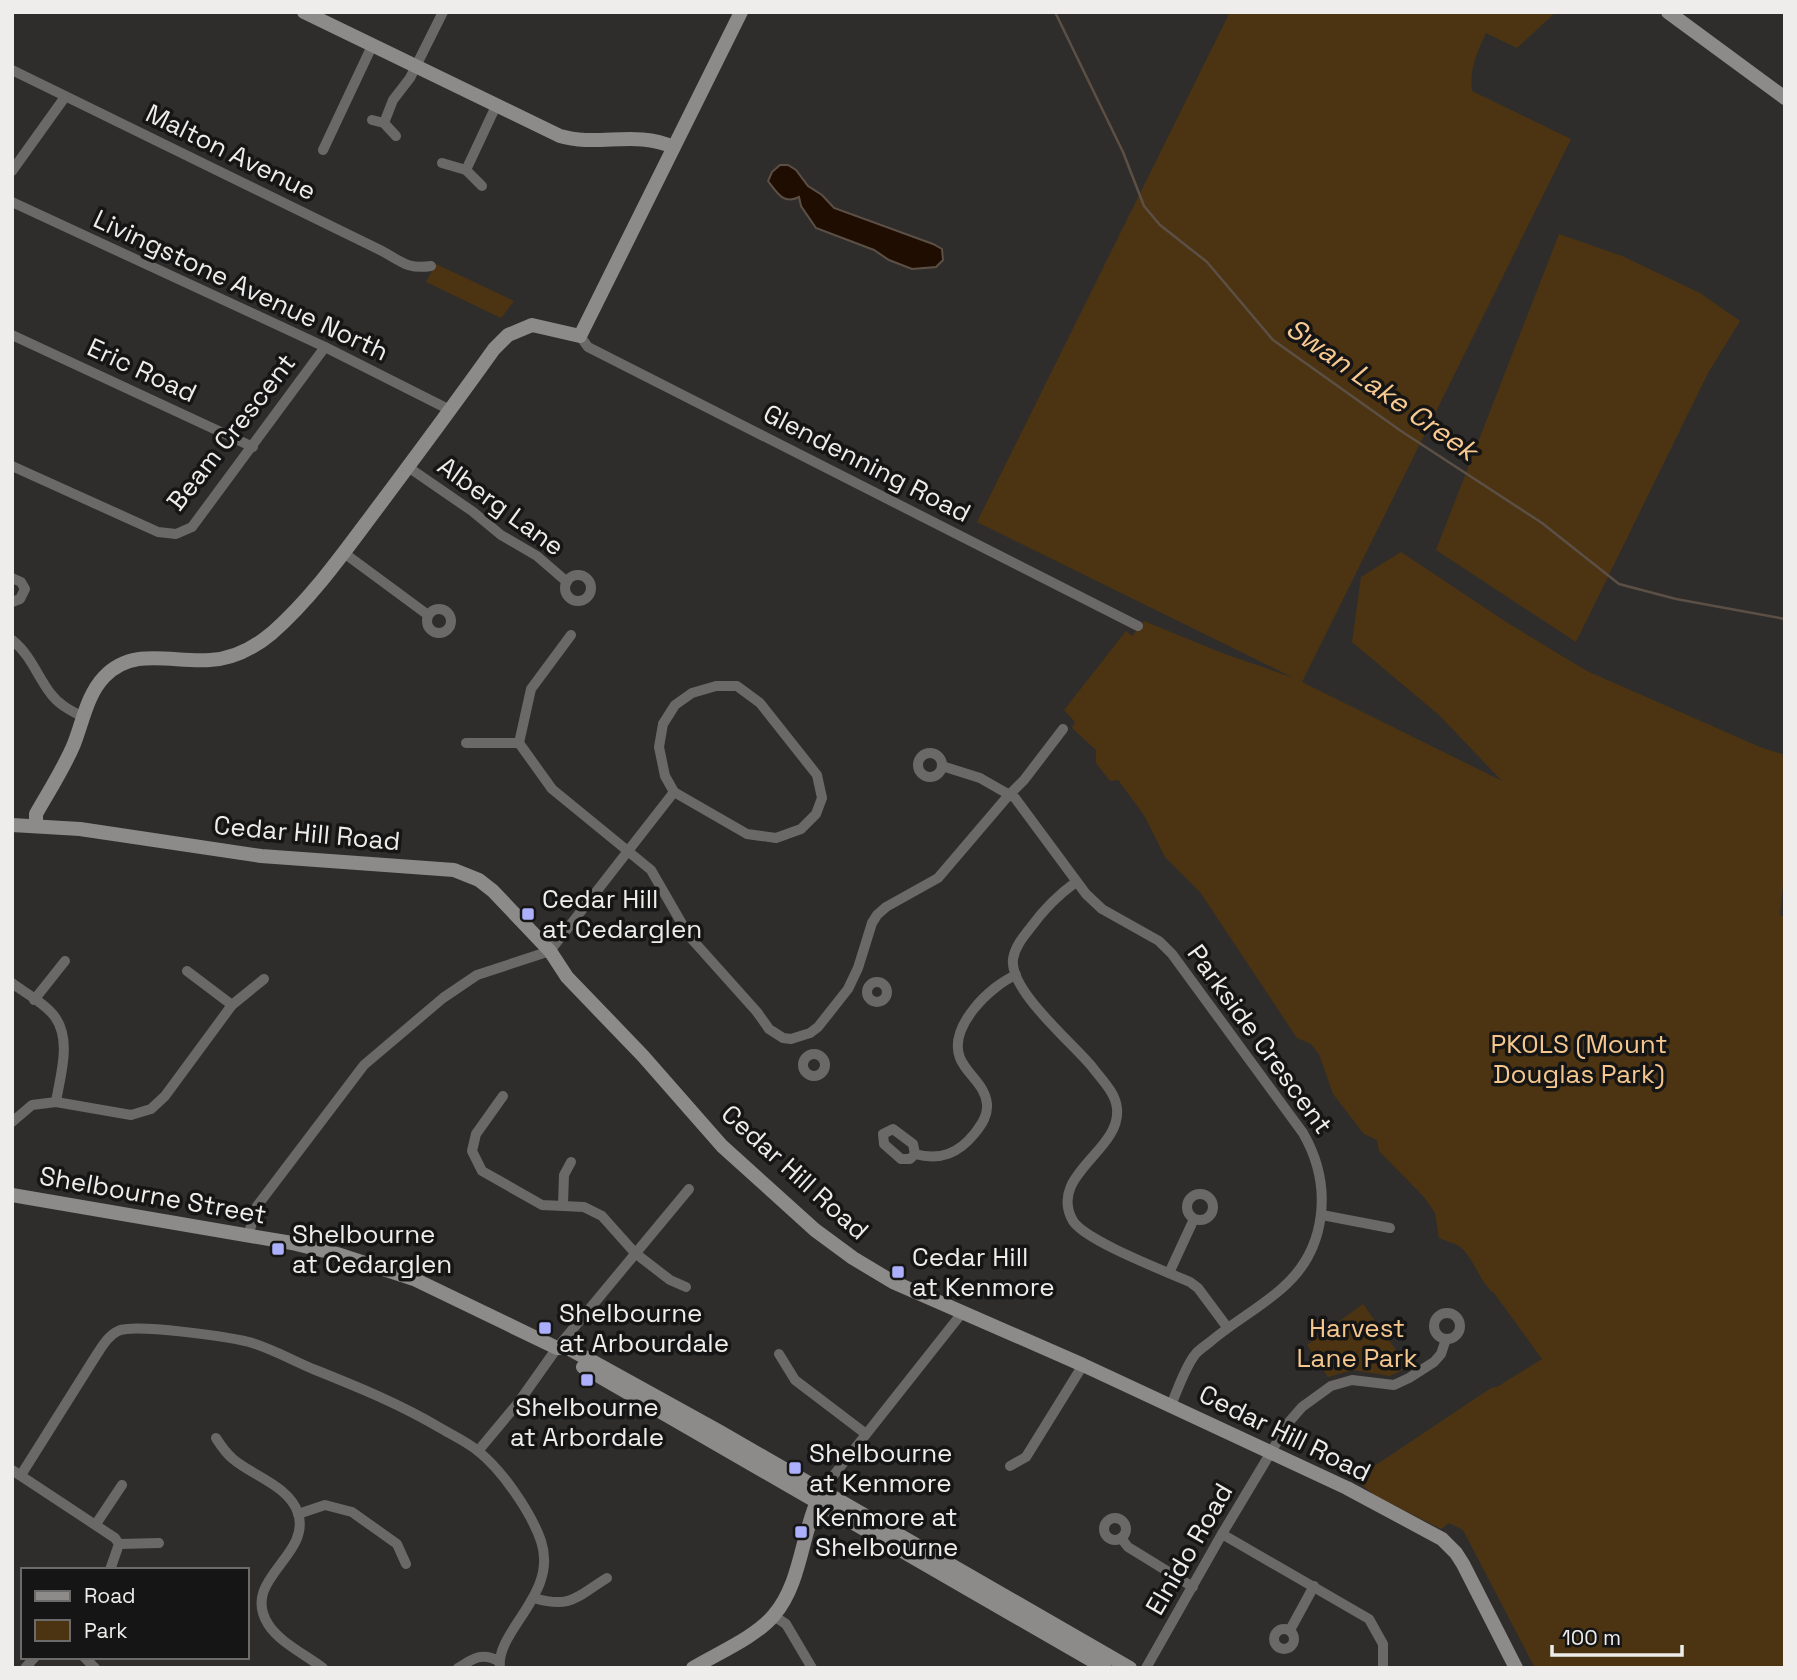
<svg xmlns="http://www.w3.org/2000/svg" width="1797" height="1680" viewBox="0 0 1797 1680" font-family="'Space Grotesk',sans-serif">
  <style>
    .green { fill: #4c3412 }
    .water { fill: #1e0d00; stroke: #5c5046; stroke-width: 2 }
    .lines { fill: none; stroke-linecap: round; stroke-linejoin: round }
    .stream { stroke: #5c5046; stroke-width: 2.5 }
    .street { stroke: #6a6968; stroke-width: 10 }
    .secondary { stroke: #8c8b89; stroke-width: 14 }
    .poi-dot { fill: #acaffb; stroke: #161515; stroke-width: 2.5 }
    .labels { text-anchor: middle; dominant-baseline: central; stroke-width: 7; stroke-linejoin: round; paint-order: stroke }
    .street-label { font-size: 26px; fill: #eeedeb; stroke: #161515 }
    .poi-label { font-size: 26px; fill: #eeedeb; stroke: #161515; text-anchor: start }
    .park-label { font-size: 26px; fill: #f5c78e; stroke: #161515 }
    .water-label { font-size: 28px; font-style: italic; fill: #f8ca91; stroke: #161515 }
  </style>
  <rect width="100%" height="100%" fill="#2f2d2b"/>
  <!-- green -->
  <g class="green">
    <path d="M1230 12H1556L1517 48 1486 33C1477 53 1469 69 1472 91L1571 139 1302 682 1502 781 1439 715 1352 642 1361 577 1401 552 1506 622 1587 671 1760 747 1785 755V865L1780 915 1785 917V1668H1535L1463 1530 1449 1523 1441 1529 1374 1495 1355 1479 1491 1388 1497 1387 1542 1359 1494 1293C1479 1282 1475 1259 1460 1247 1455 1243 1445 1241 1439 1238L1435 1213 1424 1197 1379 1151 1377 1140 1364 1134 1333 1094 1319 1054 1311 1044 1297 1038 1200 892 1165 857 1144 815 1118 780 1110 781 1096 763V750L1072 728 1075 722 1064 710 1126 631 1132 636 1144 621 1222 653 1294 678 977 522Z"/>
    <path d="M1559 234 1622 256 1700 293 1740 321 1708 373 1576 642 1436 550Z"/>
    <path d="M436 264 514 301 501 318 426 282Z"/>
    <path d="M1363 1304 1408 1367 1390 1376 1353 1370 1328 1377 1307 1345Z"/>
  </g>
  <!-- water -->
  <path class="water" d="M780 165H788L796 170 808 186 822 195 834 208 933 244 942 249 943 260 936 267 912 269 889 260 874 250 816 228 801 206 799 197C784 205 777 193 768 181L772 172Z"/>
  <g class="lines">
    <!-- stream -->
    <path class="stream" d="M1055 12 1123 152 1144 206 1160 225 1207 262 1273 340 1401 431 1542 523 1619 584 1676 599 1785 619"/>
    <!-- street -->
    <g class="street">
      <path d="M12 70 378 249C399 259 405 270 431 266"/>
      <path d="M372 120 384 123 396 136"/>
      <path d="M384 123 393 100 410 78 443 12"/>
      <path d="M323 150 372 46"/>
      <path d="M442 163 466 170 482 186"/>
      <path d="M466 170 496 106"/>
      <path d="M12 171 65 97"/>
      <path d="M12 202 325 347 450 410"/>
      <path d="M12 335 253 447"/>
      <path d="M580 336 588 347 1138 626"/>
      <path d="M12 466 158 532 176 534 192 527 325 347"/>
      <path d="M408 467 472 511 501 535 537 556 567 582"/>
      <path d="M344 553 428 615"/>
      <circle cx="578" cy="588" r="13"/>
      <path d="M12 578 21 582 25 589 20 599 12 602"/>
      <circle cx="439" cy="621" r="12"/>
      <path d="M571 635 531 689 519 743 552 789 651 870 689 936 757 1012 769 1029 783 1038 791 1039 810 1033 818 1027 848 989 858 968 872 923 877 915 886 907 938 878 1008 796 1024 780 1063 729"/>
      <path d="M12 640C31 655 37 676 51 694 59 705 72 711 83 717"/>
      <path d="M716 686H737L760 703 817 775 822 798 816 814 801 829 776 838 747 834 674 792 665 776 659 747 663 724 675 705 692 693Z"/>
      <path d="M466 743H519"/>
      <circle cx="930" cy="765" r="12"/>
      <path d="M942 766 980 778 1015 798 1086 894 1102 909 1159 941 1172 954 1303 1133C1333 1185 1328 1250 1280 1290 1258 1309 1232 1323 1210 1342 1205 1346 1198 1350 1194 1356 1184 1370 1178 1389 1171 1405"/>
      <path d="M1076 882C1058 895 1044 909 1031 927 1024 936 1015 946 1013 959 1009 991 1073 1043 1093 1068 1102 1080 1116 1093 1117 1109 1121 1151 1047 1175 1073 1221 1086 1241 1165 1271 1190 1282L1198 1288 1227 1327"/>
      <path d="M187 971 232 1005"/>
      <circle cx="877" cy="992" r="10"/>
      <path d="M12 983C25 993 46 1004 55 1017 72 1041 60 1076 56 1102"/>
      <path d="M34 1000 65 961"/>
      <circle cx="814" cy="1065" r="11"/>
      <path d="M503 1096 476 1134 472 1151 482 1171 542 1205 584 1207 602 1216 635 1253 670 1280 686 1287"/>
      <path d="M12 1122 32 1105 56 1102 131 1115 151 1109 165 1096 232 1005 264 979"/>
      <path d="M893 1129 913 1144 915 1154 910 1159H901L884 1144 883 1134Z"/>
      <path d="M915 1154C941 1161 959 1153 975 1133 982 1124 988 1115 987 1104 985 1084 967 1075 960 1058 948 1027 990 986 1016 975"/>
      <circle cx="1200" cy="1207" r="13"/>
      <path d="M563 1204 564 1175 571 1162"/>
      <path d="M1322 1215 1390 1228"/>
      <path d="M248 1236 257 1206 364 1065 443 998 477 975 550 951 674 792"/>
      <path d="M1169 1273 1194 1219"/>
      <circle cx="1447" cy="1326" r="13"/>
      <path d="M779 1354 795 1380 866 1434"/>
      <path d="M216 1438C221 1446 226 1453 233 1459 253 1476 289 1486 298 1513 312 1556 240 1579 268 1624 279 1642 306 1655 323 1668"/>
      <path d="M478 1451 518 1403 557 1348 689 1189"/>
      <path d="M1010 1466 1026 1457 1083 1365"/>
      <path d="M12 1470 115 1538 119 1544 110 1570"/>
      <path d="M21 1475 97 1354C103 1345 109 1335 118 1331 135 1323 228 1337 249 1342 270 1348 292 1360 313 1369 358 1387 400 1404 442 1429 454 1436 467 1442 478 1451 502 1470 531 1512 541 1541 559 1594 495 1631 500 1668"/>
      <path d="M822 1490 962 1313"/>
      <path d="M298 1514 325 1505 352 1512 397 1544 406 1564"/>
      <circle cx="1115" cy="1529" r="11"/>
      <path d="M96 1524 122 1485"/>
      <path d="M1222 1534 1369 1619 1383 1644V1668"/>
      <path d="M1121 1538 1128 1547 1193 1587"/>
      <path d="M119 1544 159 1543"/>
      <path d="M534 1598C571 1609 576 1597 607 1578"/>
      <path d="M774 1616 786 1624 812 1668"/>
      <circle cx="1284" cy="1639" r="10"/>
      <path d="M1290 1630 1314 1586"/>
      <path d="M84 1657 95 1668"/>
      <path d="M25 1668 35 1657"/>
      <path d="M458 1668C474 1658 482 1652 499 1661"/>
      <path d="M1146 1668 1222 1534 1289 1422 1302 1407 1331 1386 1352 1380 1394 1385 1409 1378 1434 1362 1441 1354 1446 1339"/>
    </g>
    <!-- secondary -->
    <g class="secondary">
      <path d="M304 12 560 136C597 147 637 130 673 147"/>
      <path d="M1668 12 1785 98"/>
      <path d="M12 825 80 829 261 856 454 870 479 880 493 891 550 951 567 977 643 1056 722 1146 815 1230 853 1258 893 1282 1083 1365 1347 1488 1442 1539 1456 1553 1463 1564 1516 1668"/>
      <path d="M36 825V814C49 791 64 768 74 744 83 721 87 695 104 677 133 646 173 663 210 660 233 659 254 648 272 633 314 596 347 548 381 503 419 452 457 401 494 349L508 335 532 325 580 336 741 12"/>
      <path d="M12 1195 292 1243 337 1254 414 1279 557 1348H568L720 1432 1130 1668"/>
      <path d="M583 1367 1105 1668"/>
      <path d="M693 1668C718 1653 756 1637 774 1615 802 1582 801 1533 820 1495"/>
    </g>
  </g>
  <!-- markers -->
  <g class="poi-dot">
    <rect x="521" y="907" width="14" height="14" rx="3.5"/>
    <rect x="271" y="1242" width="14" height="14" rx="3.5"/>
    <rect x="891" y="1265" width="14" height="14" rx="3.5"/>
    <rect x="538" y="1321" width="14" height="14" rx="3.5"/>
    <rect x="580" y="1373" width="14" height="14" rx="3.5"/>
    <rect x="788" y="1461" width="14" height="14" rx="3.5"/>
    <rect x="794" y="1525" width="14" height="14" rx="3.5"/>
  </g>
  <g class="labels">
    <!-- street labels -->
    <g class="street-label">
      <text transform="translate(231 152) rotate(26)">Malton Avenue</text>
      <text transform="translate(241 285) rotate(25)">Livingstone Avenue North</text>
      <text transform="translate(142 370) rotate(25)">Eric Road</text>
      <text transform="translate(231 432) rotate(-52)">Beam Crescent</text>
      <text transform="translate(867 463) rotate(27)">Glendenning Road</text>
      <text transform="translate(501 506) rotate(36)">Alberg Lane</text>
      <text transform="translate(307 833) rotate(5)">Cedar Hill Road</text>
      <text transform="translate(1260 1039) rotate(54)">Parkside Crescent</text>
      <text transform="translate(795 1172) rotate(42)">Cedar Hill Road</text>
      <text transform="translate(153 1195) rotate(10)">Shelbourne Street</text>
      <text transform="translate(1285 1433) rotate(26)">Cedar Hill Road</text>
      <text transform="translate(1189 1549) rotate(-60)">Elnido Road</text>
    </g>
    <!-- poi labels -->
    <g class="poi-label">
      <text x="542" y="899">Cedar Hill<tspan x="542" dy="30">at Cedarglen</tspan></text>
      <text x="292" y="1234">Shelbourne<tspan x="292" dy="30">at Cedarglen</tspan></text>
      <text x="912" y="1257">Cedar Hill<tspan x="912" dy="30">at Kenmore</tspan></text>
      <text x="559" y="1313">Shelbourne<tspan x="559" dy="30">at Arbourdale</tspan></text>
      <text x="587" y="1407" text-anchor="middle">Shelbourne<tspan x="587" dy="30">at Arbordale</tspan></text>
      <text x="809" y="1453">Shelbourne<tspan x="809" dy="30">at Kenmore</tspan></text>
      <text x="815" y="1517">Kenmore at<tspan x="815" dy="30">Shelbourne</tspan></text>
    </g>
    <!-- park labels -->
    <g class="park-label">
      <text x="1579" y="1044">PKOLS (Mount<tspan x="1579" dy="30">Douglas Park)</tspan></text>
      <text x="1357" y="1328">Harvest<tspan x="1357" dy="30">Lane Park</tspan></text>
    </g>
    <!-- water labels -->
    <g class="water-label">
      <text transform="translate(1382 389) rotate(35)">Swan Lake Creek</text>
    </g>
  </g>
  <!-- border -->
  <rect width="1797" height="1680" fill="none" stroke="#eeedeb" stroke-width="28"/>
  <!-- legend -->
  <rect x="21" y="1568" width="228" height="91" fill="#161515" stroke="#6c6b6b" stroke-width="2"/>
  <rect x="35" y="1591" width="35" height="10" fill="#8c8b89" stroke="#6c6b6b" stroke-width="2"/>
  <text x="84" y="1603" font-size="21" fill="#eeedeb">Road</text>
  <rect x="35" y="1620" width="35" height="21" fill="#4c3412" stroke="#6c6b6b" stroke-width="2"/>
  <text x="84" y="1638" font-size="21" fill="#eeedeb">Park</text>
  <!-- scale -->
  <path d="M1552 1645v10h130v-10" fill="none" stroke="#eeedeb" stroke-width="3.5"/>
  <text x="1562" y="1645" font-size="21" fill="#eeedeb" stroke="#161515" stroke-width="5" paint-order="stroke">100 m</text>
</svg>
